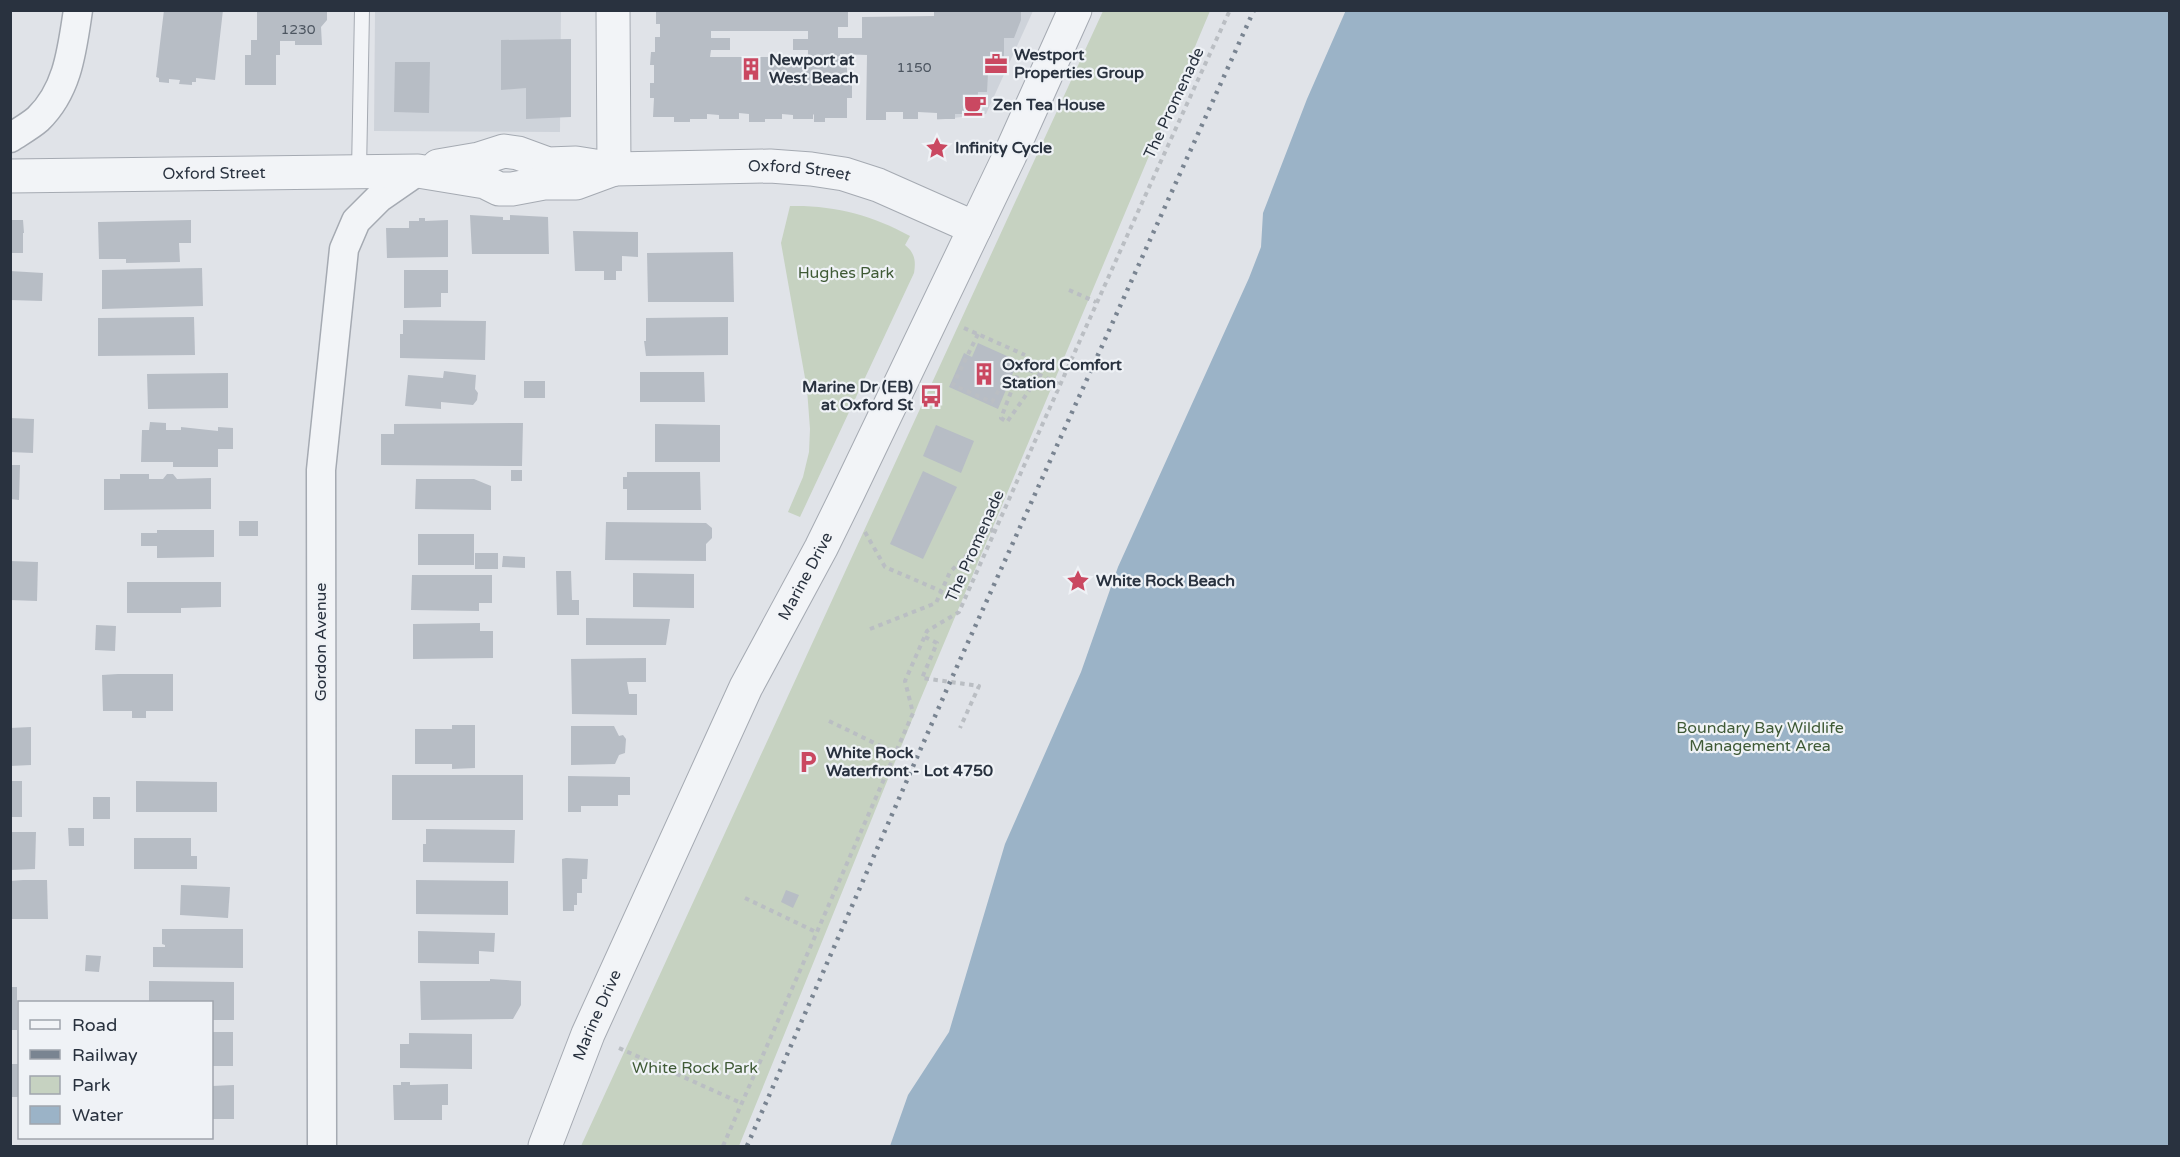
<svg xmlns="http://www.w3.org/2000/svg" width="2180" height="1157" viewBox="0 0 2180 1157" font-family="'Varela Round',sans-serif">
  <style>
    .built { fill: #ced3da }
    .green { fill: #c6d2c1 }
    .water { fill: #9bb3c7 }
    .building { fill: #b7bdc5; fill-rule: evenodd }
    .lines { fill: none; stroke-linecap: round; stroke-linejoin: round }
    .service-casing { stroke: #a5aab2; stroke-width: 16 }
    .minor-casing { stroke: #a5aab2; stroke-width: 31 }
    .tertiary-casing { stroke: #a5aab2; stroke-width: 35 }
    .path { stroke: #babec3; stroke-width: 4; stroke-dasharray: 4.5 4.5; stroke-linecap: butt }
    .service { stroke: #f2f4f7; stroke-width: 14 }
    .minor { stroke: #f2f4f7; stroke-width: 28 }
    .tertiary { stroke: #f2f4f7; stroke-width: 33 }
    .rail { stroke: #798491; stroke-width: 4.5; stroke-dasharray: 3 6; stroke-linecap: butt }
    .labels { text-anchor: middle; dominant-baseline: central; stroke-width: 4.5; stroke-linejoin: round; paint-order: stroke }
    .number-label { font-size: 14px; fill: #4c5560 }
    .poi-label { font-size: 16px; font-weight: bold; fill: #29323f; stroke: #eff2f6; text-anchor: start }
    .street-label { font-size: 16px; fill: #29323f; stroke: #eff2f6 }
    .park-label { font-size: 16px; fill: #3f5a36; stroke: #eff2f6 }
  </style>
  <rect width="100%" height="100%" fill="#e0e3e8"/>
  <!-- built -->
  <g class="built">
    <path d="M375 11H561L560 132 374 131Z"/>
    <path d="M986 11H1033L986 114 937 120Z"/>
  </g>
  <!-- green -->
  <g class="green">
    <path d="M1103 11H1210L918 705 739 1146H581Z"/>
    <path d="M790 206C834 205 872 215 910 236L905 245C915 253 916 261 914 273L800 517 788 512 803 477 809 452 810 429 807 389 781 243Z"/>
  </g>
  <!-- water -->
  <path class="water" d="M1346 10 2169 11V1146H890L908 1095 949 1032 1005 844 1081 672 1118 567 1249 278 1261 247 1263 213 1307 99Z"/>
  <!-- building -->
  <g class="building">
    <path d="M164 10H223L215 80 196 78V82H192V85L179 84 180 80 169 79V83L159 82V78L156 77Z"/>
    <path d="M257 10H327V20L321 27 322 45H295V41H280V55H276V85H245V55H251V40H257Z"/>
    <path d="M656 10H848V27H838V38H862V17L934 16V10H1021V20L1014 38H1004V56L997 73H988L987 92H978L977 114H955V119H937V113L918 112V119H903V112H886V120H866L867 55 840 54V64H847V78H852V98H847V118H825V122H814V115L813 114V119H793V115L782 114V119H765V122H749V114L739 113V119H719V115L707 114V119H690V122H674V117H653L654 98H650V83H654V65H650L651 52H655V37H660V24H656ZM711 31H808V39H793V50H808V57H710L711 50H730V38H711Z"/>
    <path d="M571 39V117L526 119V88L501 90V40Z"/>
    <path d="M395 62H430L429 113 394 112Z"/>
    <path d="M470 215 503 217V220H510V215L548 217 549 254H472Z"/>
    <path d="M419 218H425V221L448 220V257L387 258 386 228H409V221H419Z"/>
    <path d="M10 220H23L24 233H23V253H10Z"/>
    <path d="M191 220V243H179L180 262 126 263V259H99L98 222Z"/>
    <path d="M573 231 638 232V257L622 256V271H616V280H604V271H575Z"/>
    <path d="M733 252 734 302H648L647 253Z"/>
    <path d="M202 268 203 306 102 309V270Z"/>
    <path d="M404 270H448V293H441V307L404 308Z"/>
    <path d="M10 271 43 273 42 301 10 300Z"/>
    <path d="M194 317 195 355 98 356V318Z"/>
    <path d="M728 317V355L646 356 644 341H646V318Z"/>
    <path d="M403 320 486 321 485 360 400 358V334H403Z"/>
    <path d="M978 343 1018 361 998 409 949 387 964 353 972 357Z"/>
    <path d="M444 371 476 375 475 389 478 393 477 400 473 405 441 402V409L405 406 408 375 443 378Z"/>
    <path d="M640 372H704L705 402H640Z"/>
    <path d="M228 373V408L148 409 147 374Z"/>
    <rect x="524" y="381" width="21" height="17"/>
    <path d="M10 418 34 419 33 453 10 452Z"/>
    <path d="M150 422 166 423V430H181V427L218 431V427L233 428V449H218V467H173V462H141L142 430H149Z"/>
    <path d="M523 423 522 466 381 465V434H394V424Z"/>
    <path d="M655 424 720 425V462H655Z"/>
    <path d="M936 425 974 441 961 473 923 456Z"/>
    <path d="M10 465H20L19 500 10 499Z"/>
    <rect x="511" y="470" width="11" height="11"/>
    <path d="M923 471 957 487 923 559 890 544Z"/>
    <path d="M627 472H700L701 510H627V489H623V477H627Z"/>
    <path d="M120 474H149V479H163L167 474H173L177 479 211 478V509L104 510V479H120Z"/>
    <path d="M416 479H474L491 486V510L415 509Z"/>
    <rect x="239" y="521" width="19" height="15"/>
    <path d="M606 522 706 523 712 528V538L706 544V561L605 560Z"/>
    <path d="M157 530H214V557L157 558V546H141V533H157Z"/>
    <rect x="418" y="534" width="56" height="31"/>
    <rect x="475" y="553" width="23" height="16"/>
    <path d="M503 556 525 557V568L502 567Z"/>
    <path d="M10 561 38 562 37 601 10 600Z"/>
    <path d="M556 571H571L572 600H579V615H557Z"/>
    <path d="M633 573 694 574V608L633 607Z"/>
    <path d="M412 575H492V603H479V611L411 610Z"/>
    <path d="M127 582H221V607L181 608V613H127Z"/>
    <path d="M586 618 670 619 666 645H586Z"/>
    <path d="M480 623V631H493V658L413 659V624Z"/>
    <path d="M96 625 116 626 115 651 95 650Z"/>
    <path d="M646 658V682H627L629 694H637V715L572 714 571 659Z"/>
    <path d="M118 674H173V711H146V718H132V711H103L102 675Z"/>
    <path d="M452 725H475V768L452 769V764H415V729H452Z"/>
    <path d="M571 726H614L619 736 623 735 626 739 625 753 619 755 615 764 571 765Z"/>
    <path d="M31 727V765L10 766V728Z"/>
    <rect x="392" y="775" width="131" height="45"/>
    <path d="M568 776 630 777V795H618V806H581V812H568Z"/>
    <rect x="10" y="781" width="12" height="36"/>
    <path d="M136 781 217 782V812H136Z"/>
    <rect x="93" y="797" width="17" height="22"/>
    <path d="M68 828H84V846H69Z"/>
    <path d="M426 829 515 830 514 863 423 862V844H426Z"/>
    <path d="M10 832H36L35 869 10 870Z"/>
    <path d="M134 838H191V856H197V869H134Z"/>
    <path d="M566 858 588 859 587 879H582V893H577V905H574V911H563L562 859Z"/>
    <path d="M23 880H47L48 919H10V881Z"/>
    <path d="M416 880 508 881V915L416 914Z"/>
    <path d="M181 885 230 887 228 918 180 915Z"/>
    <path d="M786 890 799 895 793 908 781 902Z"/>
    <path d="M162 929H243V968L153 967V947H165V945L162 944Z"/>
    <path d="M418 931 495 933 494 952 479 951V964L418 963Z"/>
    <path d="M86 955 101 956 99 972 85 971Z"/>
    <path d="M490 979 521 981V1005L513 1019 421 1020 420 981H490Z"/>
    <path d="M149 981 234 982V1020H212V1002H149Z"/>
    <rect x="10" y="987" width="7" height="43"/>
    <rect x="212" y="1032" width="21" height="34"/>
    <path d="M409 1033 472 1034V1069L400 1068V1044H409Z"/>
    <rect x="10" y="1064" width="10" height="33"/>
    <path d="M401 1082H410V1085L448 1084V1105H442V1120H394L393 1085H401Z"/>
    <path d="M234 1085V1119H212V1086Z"/>
  </g>
  <g class="lines">
    <!-- service casing -->
    <g class="service-casing">
      <path id="service" d="M359 171 362 10"/>
    </g>
    <!-- minor casing -->
    <g class="minor-casing">
      <g id="minor">
        <path d="M10 138C19 132 30 126 38 119 68 90 72 50 78 10"/>
        <path d="M322 1146 321 470 344 249 356 221 379 198 418 171"/>
      </g>
    </g>
    <!-- tertiary casing -->
    <g class="tertiary-casing">
      <g id="tertiary">
        <path d="M613 10 614 169"/>
        <path id="s1" d="M438 166 479 159 504 151 518 153 548 164 576 163 614 169 770 166 811 169 844 174 878 185 975 228"/>
        <path id="s2" d="M10 176 418 171 485 182 499 189H512L544 183H576L614 169"/>
        <path id="s3" d="M545 1146 588 1034 746 687 821 548 848 493 1010 155 1075 10"/>
      </g>
    </g>
    <!-- path -->
    <g class="path">
      <path d="M1069 290 1096 302"/>
      <path d="M964 328 1025 355"/>
      <path d="M978 334 953 385 992 402 1014 363 1021 366 1001 418 1007 422 1040 375 1061 385"/>
      <path d="M1004 358 1014 363"/>
      <path d="M1021 366 1040 375"/>
      <path d="M865 532 885 567 941 591"/>
      <path d="M870 629 936 603 950 572 995 527"/>
      <path d="M925 637 937 643 922 678 979 686 960 728"/>
      <path d="M829 721 895 753"/>
      <path d="M745 898 816 932"/>
      <path d="M619 1048 741 1103"/>
      <path d="M723 1146 913 713 905 681 927 631 959 612C1048 411 1138 210 1230 10"/>
    </g>
    <!-- service -->
    <use href="#service" class="service"/>
    <!-- minor -->
    <use href="#minor" class="minor"/>
    <!-- tertiary -->
    <use href="#tertiary" class="tertiary"/>
    <!-- rail -->
    <path class="rail" d="M747 1146 950 682 1254 10"/>
  </g>
  <!-- icons -->
  <defs>
    <g id="office-bare" transform="scale(1.8)"><path d="M-6-3h4V-5.5h4V-3h4V5H-6ZM-1-4.5V-3h2v-1.5ZM-6 0V1H6V0Z" fill="#ca4861" stroke="#eff2f6" stroke-width="2.5" paint-order="stroke"/></g>
    <g id="building-bare" transform="scale(1.8)"><path d="M-4-6H4V6H1V3H-1V6H-4ZM-2.5-4.3h1.7v1.8h-1.7ZM.8-4.3h1.7v1.8H.8ZM-2.5-1h1.7V.8h-1.7ZM.8-1h1.7V.8H.8Z" fill="#ca4861" stroke="#eff2f6" stroke-width="2.5" paint-order="stroke"/></g>
    <g id="cafe-bare" transform="scale(1.8)"><path d="M-5.5-4.5H6V0H3Q3 3.5 0 3.5H-2.5Q-5.5 3.5-5.5 0ZM3-3.2v2h1.7v-2ZM-6 4.5H4V6H-6Z" fill="#ca4861" stroke="#eff2f6" stroke-width="2.5" paint-order="stroke"/></g>
    <g id="sight-bare" transform="scale(1.8)"><path d="M0-6L1.8-2.2L6-1.7L2.9 1.2L3.7 5.4L0 3.3L-3.7 5.4L-2.9 1.2L-6-1.7L-1.8-2.2Z" fill="#ca4861" stroke="#eff2f6" stroke-width="2.5" paint-order="stroke"/></g>
    <g id="bus-bare" transform="scale(1.8)"><path d="M-5-6H5V4H4V6H2V4H-2V6H-4V4H-5ZM-3.5-4V0h7V-4ZM-3.5 1.2v1.5H-2V1.2ZM2 1.2v1.5H3.5V1.2Z" fill="#ca4861" stroke="#eff2f6" stroke-width="2.5" paint-order="stroke"/></g>
    <g id="parking-bare" transform="scale(1.8)"><path d="M-3.5-5.5H1a3.5 3.5 0 0 1 0 7H-1V5.5H-3.5ZM-1-3.4V-.6H.8a1.4 1.4 0 0 0 0-2.8Z" fill="#ca4861" stroke="#eff2f6" stroke-width="2.5" paint-order="stroke"/></g>
  </defs>
  <g fill-rule="evenodd">
    <use href="#office-bare" x="996" y="64"/>
    <use href="#building-bare" x="751" y="69"/>
    <use href="#cafe-bare" x="975" y="105"/>
    <use href="#sight-bare" x="937" y="148"/>
    <use href="#building-bare" x="984" y="374"/>
    <use href="#bus-bare" x="931" y="396"/>
    <use href="#sight-bare" x="1078" y="581"/>
    <use href="#parking-bare" x="808" y="762"/>
  </g>
  <g class="labels">
    <!-- number labels -->
    <g class="number-label">
      <text x="298" y="29">1230</text>
      <text x="914" y="67">1150</text>
    </g>
    <!-- poi labels -->
    <g class="poi-label">
      <text x="1014" y="55">Westport<tspan x="1014" dy="18">Properties Group</tspan></text>
      <text x="769" y="60">Newport at<tspan x="769" dy="18">West Beach</tspan></text>
      <text x="993" y="105">Zen Tea House</text>
      <text x="955" y="148">Infinity Cycle</text>
      <text x="1002" y="365">Oxford Comfort<tspan x="1002" dy="18">Station</tspan></text>
      <text x="913" y="387" text-anchor="end">Marine Dr (EB)<tspan x="913" dy="18">at Oxford St</tspan></text>
      <text x="1096" y="581">White Rock Beach</text>
      <text x="826" y="753">White Rock<tspan x="826" dy="18">Waterfront - Lot 4750</tspan></text>
    </g>
    <!-- street labels -->
    <g class="street-label">
      <text transform="translate(1174 103) rotate(-65)">The Promenade</text>
      <text stroke="none"><textPath href="#s2" startOffset="204">Oxford Street</textPath></text>
      <text stroke="none"><textPath href="#s1" startOffset="366">Oxford Street</textPath></text>
      <text transform="translate(975 546) rotate(-66)">The Promenade</text>
      <text stroke="none"><textPath href="#s3" startOffset="627">Marine Drive</textPath></text>
      <text transform="translate(321 642) rotate(-90)">Gordon Avenue</text>
      <text stroke="none"><textPath href="#s3" startOffset="141">Marine Drive</textPath></text>
    </g>
    <!-- park labels -->
    <g class="park-label">
      <text x="846" y="273">Hughes Park</text>
      <text x="1760" y="728">Boundary Bay Wildlife<tspan x="1760" dy="18">Management Area</tspan></text>
      <text x="695" y="1068">White Rock Park</text>
    </g>
  </g>
  <!-- border -->
  <rect width="2180" height="1157" fill="none" stroke="#29323f" stroke-width="24"/>
  <!-- legend -->
  <rect x="18" y="1001" width="195" height="138" fill="#eff2f6" stroke="#a0a5ad" stroke-width="1.5"/>
  <rect x="30" y="1020" width="30" height="9" fill="#f2f4f7" stroke="#a0a5ad" stroke-width="1.5"/>
  <text x="72" y="1031" font-size="18" fill="#29323f">Road</text>
  <rect x="30" y="1050" width="30" height="9" fill="#798491" stroke="#a0a5ad" stroke-width="1.5"/>
  <text x="72" y="1061" font-size="18" fill="#29323f">Railway</text>
  <rect x="30" y="1076" width="30" height="18" fill="#c6d2c1" stroke="#a0a5ad" stroke-width="1.5"/>
  <text x="72" y="1091" font-size="18" fill="#29323f">Park</text>
  <rect x="30" y="1106" width="30" height="18" fill="#9bb3c7" stroke="#a0a5ad" stroke-width="1.5"/>
  <text x="72" y="1121" font-size="18" fill="#29323f">Water</text>
</svg>
